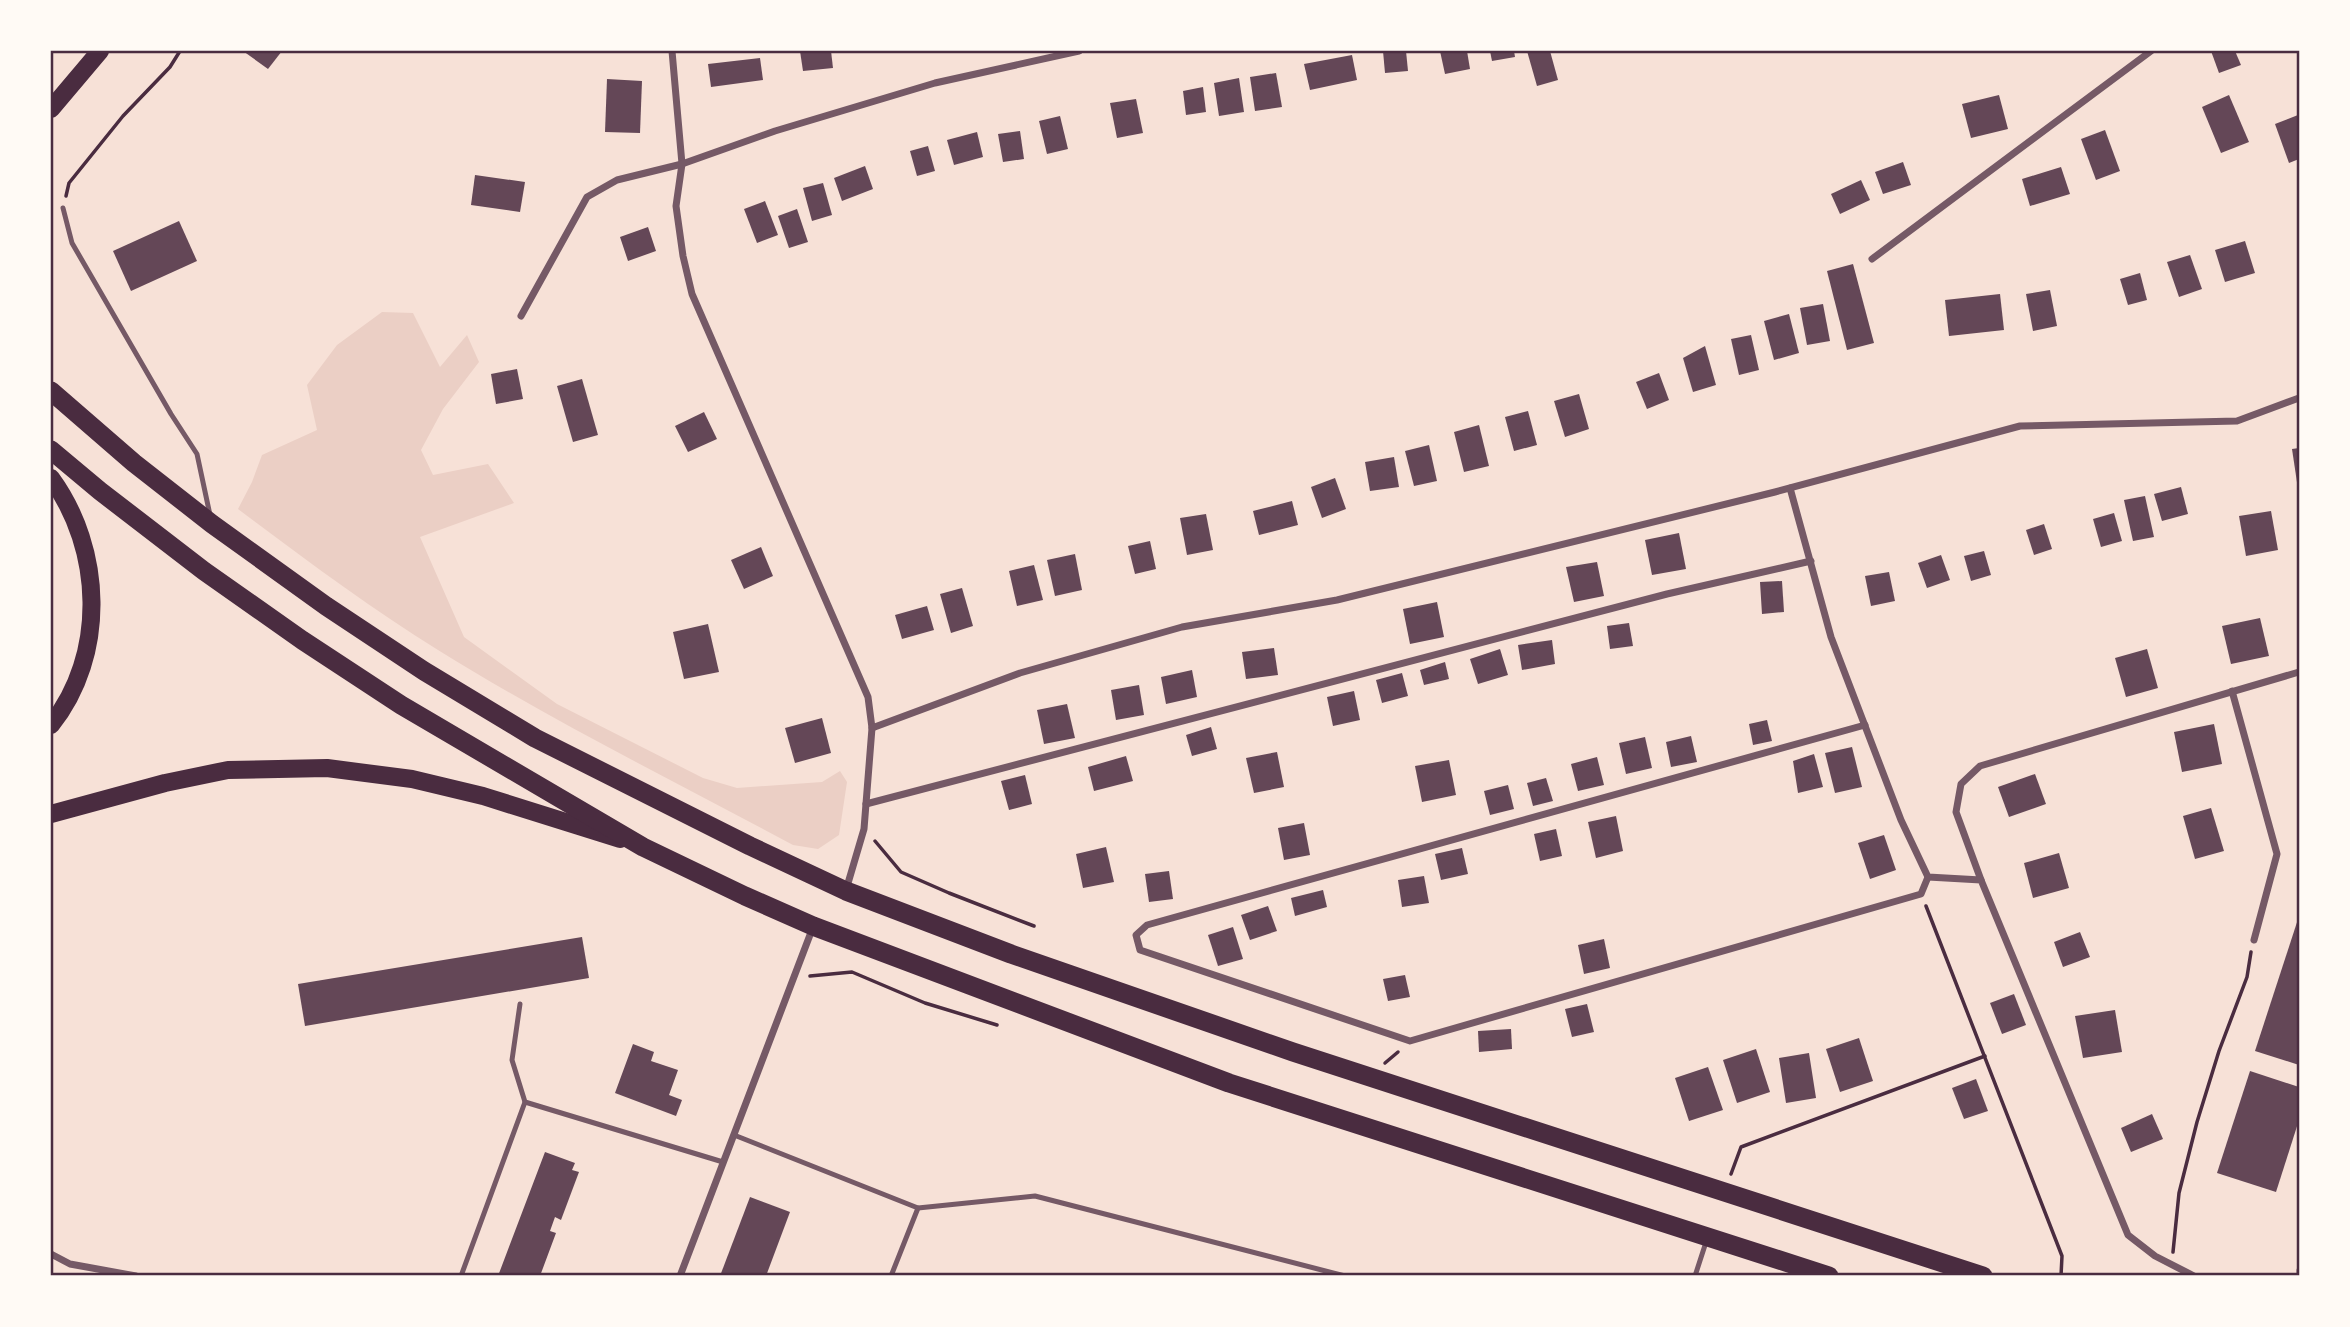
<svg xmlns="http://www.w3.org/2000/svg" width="2350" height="1327" viewBox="0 0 2350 1327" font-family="'Fira Sans Condensed',sans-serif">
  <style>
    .green { fill: #ebcfc5 }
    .building { fill: #644757 }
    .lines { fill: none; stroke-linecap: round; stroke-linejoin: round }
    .path { stroke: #4a2c40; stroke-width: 3.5 }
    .service { stroke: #755966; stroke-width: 5 }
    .minor { stroke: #755966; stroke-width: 7 }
    .primary { stroke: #4a2c40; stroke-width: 18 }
    .trunk { stroke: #4a2c40; stroke-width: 19 }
    .neatline { fill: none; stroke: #4a2c40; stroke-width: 2.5 }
  </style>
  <rect width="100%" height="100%" fill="#f7e1d7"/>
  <!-- green -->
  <path class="green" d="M382 312 413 313 440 367 467 335 479 362 443 409 421 450 433 475 488 464 514 503 420 537 464 637 557 704 703 778 737 788 822 782 840 771 847 782 839 835 818 849 793 845C674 781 552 721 438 650 369 607 303 558 238 509L252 482 262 455 317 430 307 385 337 345Z"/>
  <!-- building -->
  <g class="building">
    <path d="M243 51H282L268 69Z"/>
    <path d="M800 51H831L833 68 803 71Z"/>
    <path d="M1383 51H1406L1408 71 1385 73Z"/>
    <path d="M1440 51H1467L1470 69 1445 74Z"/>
    <path d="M1490 51H1514L1515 57 1492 61Z"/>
    <path d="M1527 51H1550L1558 80 1537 86Z"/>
    <path d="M2211 51H2235L2241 65 2219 73Z"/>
    <path d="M1352 55 1357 80 1310 90 1304 64Z"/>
    <path d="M760 58 763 80 711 87 708 64Z"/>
    <path d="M1276 73 1282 107 1255 111 1250 77Z"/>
    <path d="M1239 78 1244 112 1219 116 1214 83Z"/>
    <path d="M607 79 642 81 640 133 605 132Z"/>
    <path d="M1203 87 1206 112 1186 115 1183 91Z"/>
    <path d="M1999 95 2008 129 1971 138 1962 104Z"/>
    <path d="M2229 95 2249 142 2221 153 2202 107Z"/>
    <path d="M1136 99 1143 133 1117 138 1110 103Z"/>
    <path d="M2298 115 2299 159 2289 163 2275 124Z"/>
    <path d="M1060 116 1068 149 1047 154 1039 121Z"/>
    <path d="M2105 130 2120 171 2096 180 2081 139Z"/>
    <path d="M1020 131 1024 159 1003 162 998 134Z"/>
    <path d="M977 132 983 157 954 165 947 140Z"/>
    <path d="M928 146 935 171 917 176 910 151Z"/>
    <path d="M1903 162 1911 185 1883 194 1875 172Z"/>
    <path d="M865 166 873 189 842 201 834 178Z"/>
    <path d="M2061 167 2070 194 2030 206 2022 179Z"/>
    <path d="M475 175 525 182 520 212 471 205Z"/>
    <path d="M1861 180 1870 200 1840 214 1831 194Z"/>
    <path d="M823 183 832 215 812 221 803 188Z"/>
    <path d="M765 201 778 235 757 243 744 209Z"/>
    <path d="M797 209 808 242 789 248 778 216Z"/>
    <path d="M179 221 197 261 131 291 113 251Z"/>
    <path d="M648 227 656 251 628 261 620 237Z"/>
    <path d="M2245 241 2255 273 2225 282 2215 250Z"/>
    <path d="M2190 255 2202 289 2179 297 2167 262Z"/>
    <path d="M1853 264 1874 343 1847 350 1827 271Z"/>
    <path d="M2140 273 2147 300 2128 305 2120 279Z"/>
    <path d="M2050 290 2057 326 2033 331 2026 294Z"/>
    <path d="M2000 294 2004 330 1949 336 1945 300Z"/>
    <path d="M1823 304 1830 341 1807 345 1800 308Z"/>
    <path d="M1789 314 1799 353 1774 360 1764 321Z"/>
    <path d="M1751 335 1759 370 1739 375 1731 339Z"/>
    <path d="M1705 346 1716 385 1693 392 1683 358Z"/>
    <path d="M517 369 523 399 496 404 491 374Z"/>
    <path d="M1659 373 1669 400 1647 409 1636 382Z"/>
    <path d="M582 379 598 435 573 442 557 386Z"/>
    <path d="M1579 394 1589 429 1565 437 1554 401Z"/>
    <path d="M1528 411 1537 445 1514 451 1505 417Z"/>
    <path d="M704 412 717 439 688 452 675 426Z"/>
    <path d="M1479 425 1489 466 1464 472 1454 432Z"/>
    <path d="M1429 445 1437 481 1414 486 1405 451Z"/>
    <path d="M2299 448V489H2298L2292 449Z"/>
    <path d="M1394 457 1399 487 1370 491 1365 462Z"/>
    <path d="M1335 478 1346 509 1322 518 1311 487Z"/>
    <path d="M2181 487 2188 514 2162 521 2154 494Z"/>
    <path d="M2145 496 2154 537 2133 541 2124 500Z"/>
    <path d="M1292 501 1298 525 1259 535 1253 511Z"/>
    <path d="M2271 511 2278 550 2246 556 2239 516Z"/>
    <path d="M2114 513 2122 541 2101 547 2093 519Z"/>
    <path d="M1206 514 1213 550 1187 555 1180 518Z"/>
    <path d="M2044 524 2052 549 2034 555 2026 530Z"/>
    <path d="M1679 533 1686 569 1652 575 1645 540Z"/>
    <path d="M1150 541 1156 569 1135 574 1128 546Z"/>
    <path d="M761 547 773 576 744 589 731 560Z"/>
    <path d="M1984 551 1991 575 1971 581 1964 556Z"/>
    <path d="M1075 554 1082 590 1055 596 1047 560Z"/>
    <path d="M1941 555 1950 580 1927 588 1918 563Z"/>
    <path d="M1597 562 1604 596 1574 602 1566 567Z"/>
    <path d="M1034 565 1043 600 1017 606 1009 571Z"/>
    <path d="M1889 572 1895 601 1871 606 1865 576Z"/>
    <path d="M1782 581 1784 612 1762 614 1760 582Z"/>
    <path d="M962 588 973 626 951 633 940 594Z"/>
    <path d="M1437 602 1444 637 1410 644 1403 609Z"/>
    <path d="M927 606 934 630 902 639 895 615Z"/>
    <path d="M2260 618 2269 656 2231 664 2222 626Z"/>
    <path d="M1629 623 1633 646 1610 649 1607 626Z"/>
    <path d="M708 624 719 672 684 679 673 632Z"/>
    <path d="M1552 640 1555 664 1522 670 1518 645Z"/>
    <path d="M1274 648 1278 675 1246 679 1242 652Z"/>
    <path d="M1500 649 1508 675 1478 684 1470 659Z"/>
    <path d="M2147 649 2158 688 2126 697 2115 658Z"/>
    <path d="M1445 662 1449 679 1424 685 1420 670Z"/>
    <path d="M1192 670 1197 697 1166 704 1161 677Z"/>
    <path d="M1402 673 1408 696 1382 703 1376 680Z"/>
    <path d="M1139 685 1144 715 1116 720 1111 690Z"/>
    <path d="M1354 691 1360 720 1333 726 1327 697Z"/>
    <path d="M1067 704 1075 738 1044 744 1037 710Z"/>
    <path d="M822 718 831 753 795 763 785 728Z"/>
    <path d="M1767 720 1772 741 1753 745 1749 724Z"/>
    <path d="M2214 724 2222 764 2182 772 2174 732Z"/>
    <path d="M1211 727 1217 749 1192 756 1186 735Z"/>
    <path d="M1691 736 1697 762 1671 767 1666 742Z"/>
    <path d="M1645 737 1652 768 1626 774 1619 743Z"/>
    <path d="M1852 747 1862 787 1835 793 1825 753Z"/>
    <path d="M1277 752 1284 787 1254 793 1246 758Z"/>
    <path d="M1814 754 1823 787 1798 793 1793 761Z"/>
    <path d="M1126 756 1133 781 1094 791 1088 767Z"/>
    <path d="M1597 757 1604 785 1578 791 1571 764Z"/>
    <path d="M1449 760 1456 795 1422 802 1415 766Z"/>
    <path d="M2035 774 2046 804 2009 817 1998 787Z"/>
    <path d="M1025 775 1032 804 1009 810 1001 781Z"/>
    <path d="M1546 778 1553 801 1533 806 1527 783Z"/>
    <path d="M1508 785 1514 809 1490 815 1484 791Z"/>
    <path d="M2211 808 2224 851 2195 859 2183 816Z"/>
    <path d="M1616 816 1623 851 1596 858 1588 822Z"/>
    <path d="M1304 823 1310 855 1284 860 1278 828Z"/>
    <path d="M1556 829 1562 856 1540 861 1534 834Z"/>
    <path d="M1884 835 1896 870 1870 879 1858 843Z"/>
    <path d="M1106 847 1114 882 1083 888 1076 854Z"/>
    <path d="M1462 848 1468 874 1441 880 1435 854Z"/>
    <path d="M2059 853 2069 888 2033 898 2024 863Z"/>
    <path d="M1169 871 1173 899 1149 902 1145 874Z"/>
    <path d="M1424 876 1429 903 1402 907 1398 880Z"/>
    <path d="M1323 890 1327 907 1295 916 1291 898Z"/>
    <path d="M1268 906 1277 931 1250 940 1241 915Z"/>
    <path d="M2299 916V1065L2255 1051Z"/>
    <path d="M1233 927 1243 959 1218 966 1208 935Z"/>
    <path d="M2080 932 2090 957 2063 967 2054 942Z"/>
    <path d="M582 937 589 978 305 1026 298 984Z"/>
    <path d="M1604 939 1610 968 1584 974 1578 945Z"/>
    <path d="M1405 975 1410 997 1388 1001 1383 979Z"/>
    <path d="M2014 994 2026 1025 2002 1034 1990 1003Z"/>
    <path d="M1587 1004 1594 1032 1572 1037 1565 1009Z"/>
    <path d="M2115 1010 2122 1052 2083 1058 2075 1016Z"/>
    <path d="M1511 1029 1512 1049 1479 1052 1478 1031Z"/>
    <path d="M1859 1038 1873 1081 1840 1092 1826 1049Z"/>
    <path d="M633 1044 654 1052 651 1061 678 1070 669 1095 682 1100 676 1116 615 1093Z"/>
    <path d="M1756 1049 1770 1092 1737 1103 1723 1060Z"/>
    <path d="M1809 1053 1816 1098 1786 1103 1779 1058Z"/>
    <path d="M1708 1067 1723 1110 1689 1121 1675 1078Z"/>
    <path d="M2250 1071 2299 1087V1120L2276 1192 2217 1173Z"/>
    <path d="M1976 1079 1988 1111 1964 1119 1952 1088Z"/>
    <path d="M2152 1114 2163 1139 2131 1152 2121 1128Z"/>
    <path d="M545 1152 575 1163 572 1170 579 1172 561 1220 555 1217 550 1231 556 1233 540 1276H498Z"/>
    <path d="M750 1197 790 1212 766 1276H720Z"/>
  </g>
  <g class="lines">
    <!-- path -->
    <g class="path">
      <path d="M66 196 69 183 123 116 170 67 180 51"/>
      <path d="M875 841 901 872 949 893 1034 926"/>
      <path d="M1926 906 2062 1256 2061 1276"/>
      <path d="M810 976 852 972 925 1003 997 1025"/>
      <path d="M1385 1063 1398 1052"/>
      <path d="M1731 1174 1741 1147 1985 1056"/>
      <path d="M2173 1252 2179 1193 2197 1122 2219 1051 2247 977 2251 952"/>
    </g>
    <!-- service -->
    <g class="service">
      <path d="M63 208 72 243 171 414 197 454 210 515"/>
      <path d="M520 1004 512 1060 525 1102 723 1162"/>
      <path d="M734 1135 918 1208 891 1276"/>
      <path d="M918 1208 1035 1196 1345 1276"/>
      <path d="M461 1276 525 1102"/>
      <path d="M1695 1276 1707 1239"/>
      <path d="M2299 1276V1270"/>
    </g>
    <!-- minor -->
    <g class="minor">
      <path d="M672 51 682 164 676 206 683 256 692 294 868 697 872 728 864 829 846 890"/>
      <path d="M1872 259 2151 51"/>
      <path d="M521 316 587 197 617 180 682 164 775 131 935 83 1079 51"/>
      <path d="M1790 488 1831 637 1901 820 1928 877 1981 880 2128 1235 2155 1256 2194 1276"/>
      <path d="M2232 691 2277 854 2254 940"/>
      <path d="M1865 725 1147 925 1136 935 1140 950 1410 1041 1921 894 1928 877"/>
      <path d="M872 728 1020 673 1182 627 1337 600 1775 492 2020 426 2237 421 2299 398"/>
      <path d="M866 804 1667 594 1811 561"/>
      <path d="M1981 880 1956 812 1961 784 1980 766 2299 672"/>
      <path d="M51 1254 70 1264 136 1276"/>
      <path d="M680 1276 813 927"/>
    </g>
    <!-- primary -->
    <g class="primary">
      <path d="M51 109 100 51"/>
      <path d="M51 478C103 549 107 655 51 725"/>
      <path d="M51 814 165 783 228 770 327 768 412 779 483 796 620 839"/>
    </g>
    <!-- trunk -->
    <g class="trunk">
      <path d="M51 391 134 463 212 524 326 606 424 671 535 738 750 846 846 891 1011 954 1293 1052 1983 1276"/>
      <path d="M51 450 100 491 204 571 302 640 401 705 643 847 745 896 813 926 1229 1083 1829 1276"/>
    </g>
  </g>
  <!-- border -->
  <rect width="2350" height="1327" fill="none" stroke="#fffaf5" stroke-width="105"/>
  <rect x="52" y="52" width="2246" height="1222" class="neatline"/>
</svg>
